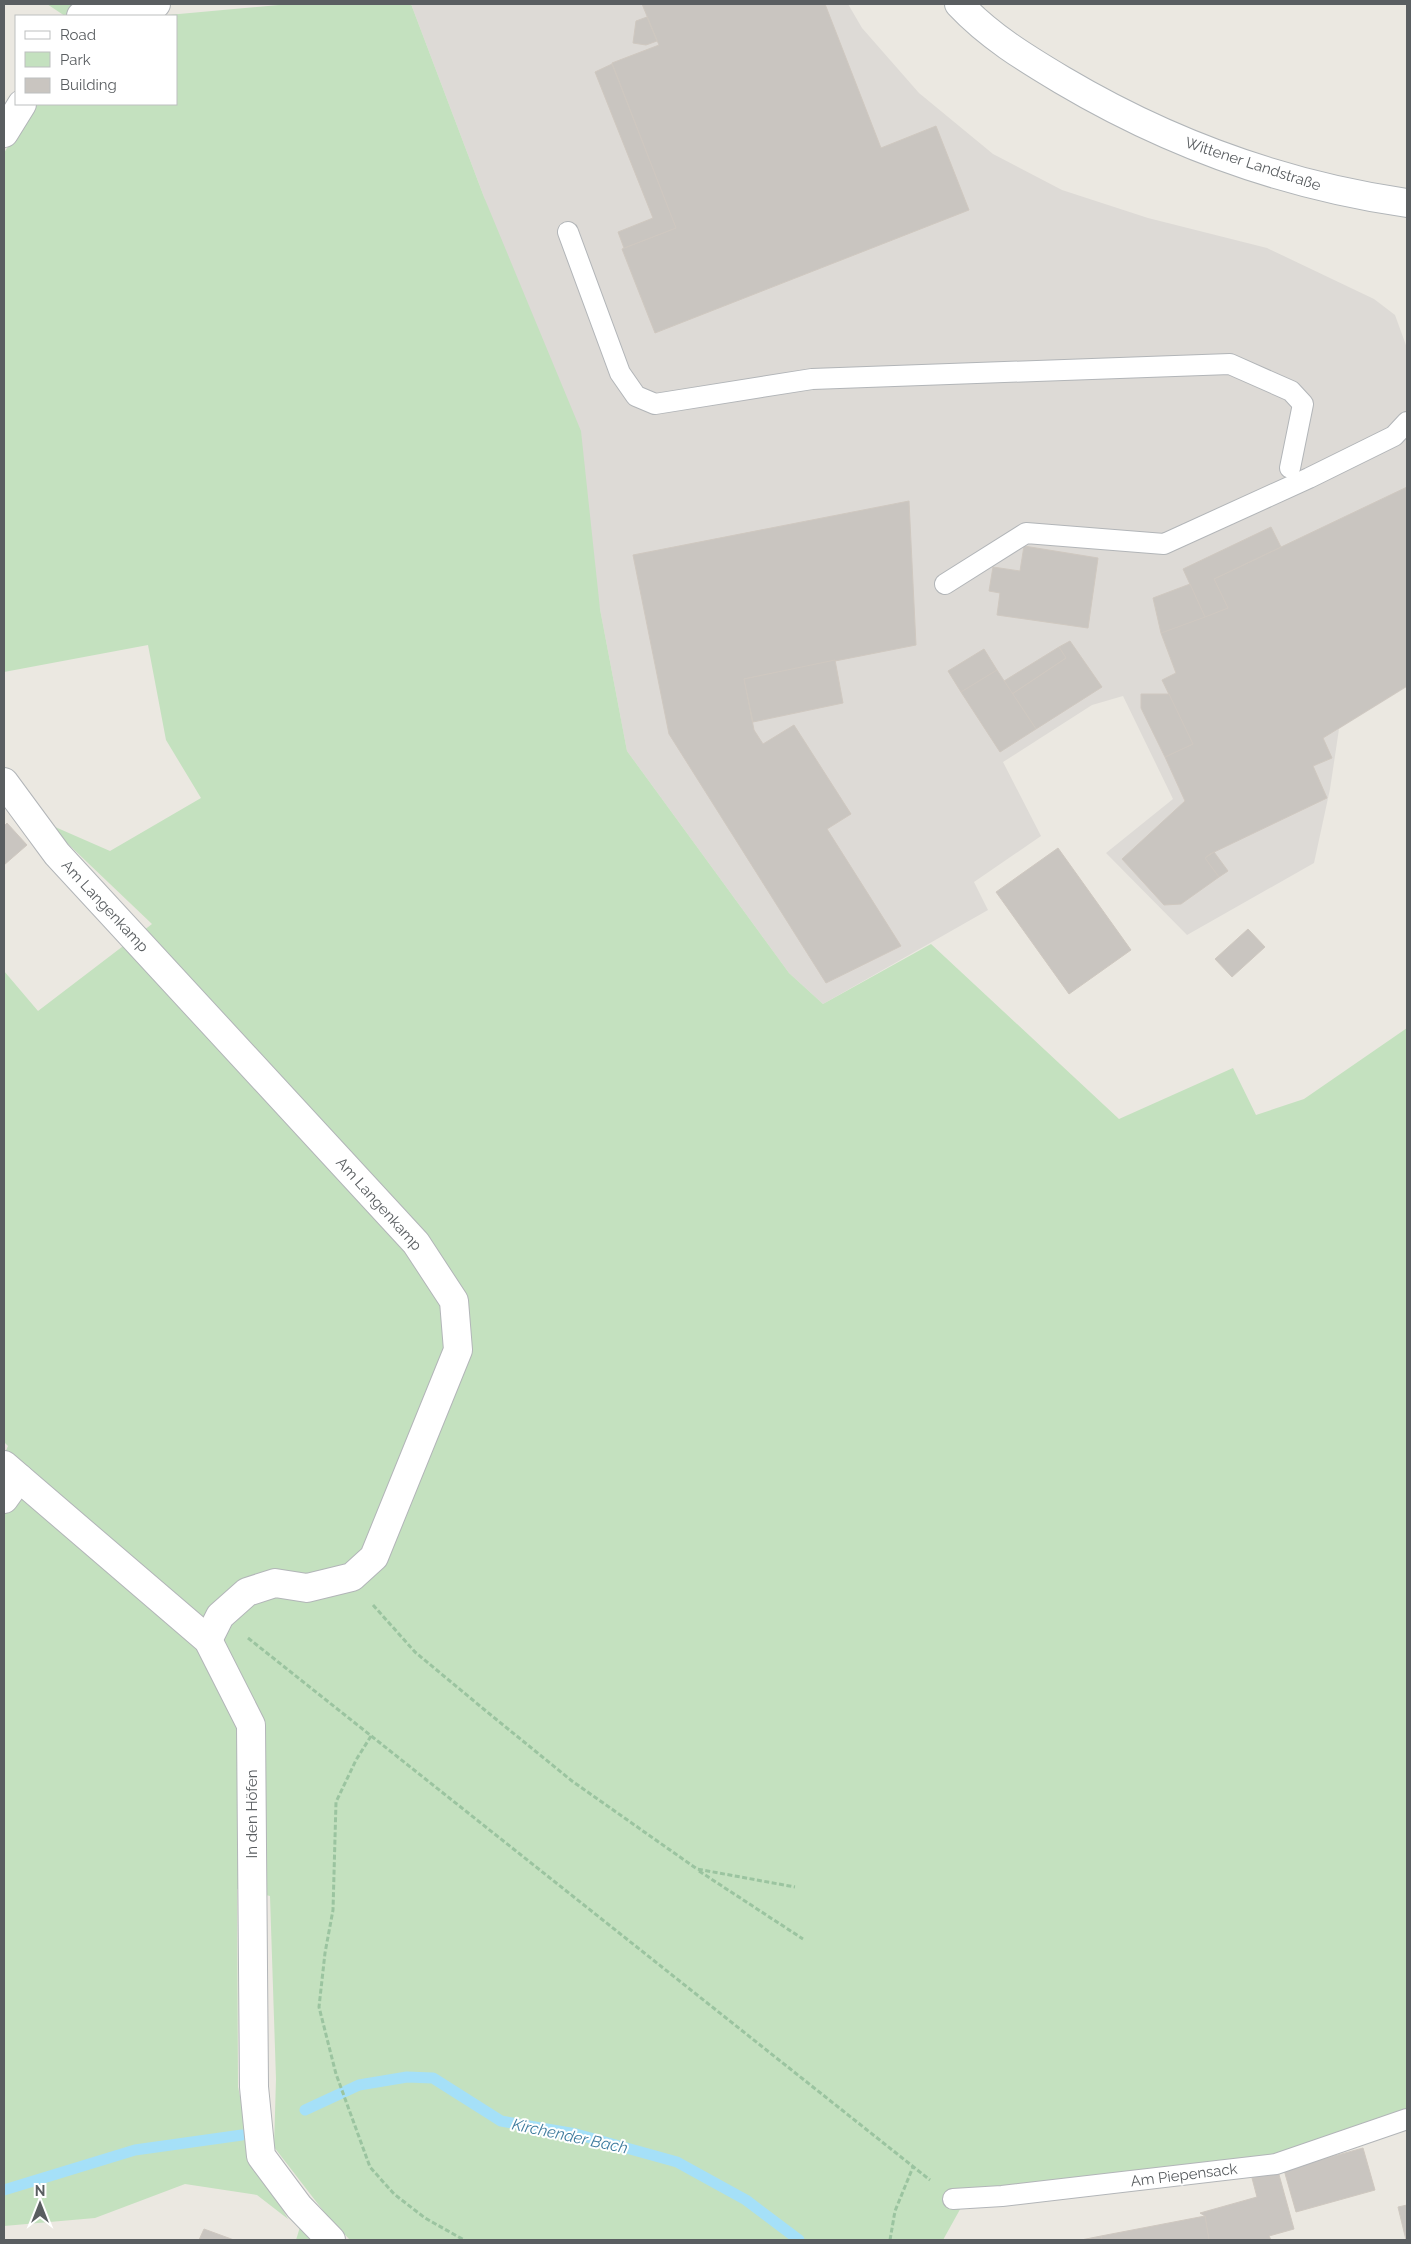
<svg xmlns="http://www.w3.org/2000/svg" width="1411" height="2244" viewBox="0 0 1411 2244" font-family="Raleway,sans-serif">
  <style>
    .industrial { fill: #dddad6 }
    .green { fill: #c4e1bf }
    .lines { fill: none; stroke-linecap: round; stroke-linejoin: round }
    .stream { stroke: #a5e0f8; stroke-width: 11 }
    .building { fill: #c9c5c0; stroke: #cfc8c0 }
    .lane-casing { stroke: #b2b5b8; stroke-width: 22 }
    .street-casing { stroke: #b2b5b8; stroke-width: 30 }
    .secondary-casing { stroke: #b1b5b8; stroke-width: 30 }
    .path { stroke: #9bc4a0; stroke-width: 3; stroke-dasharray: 5 2.5; stroke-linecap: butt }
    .lane { stroke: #fff; stroke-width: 20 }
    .street { stroke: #fff; stroke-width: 28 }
    .secondary { stroke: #fff; stroke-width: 28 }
    .labels { text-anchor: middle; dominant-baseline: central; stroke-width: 4; stroke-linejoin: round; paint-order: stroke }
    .street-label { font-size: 15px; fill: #5a5e61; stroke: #fff }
    .water-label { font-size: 16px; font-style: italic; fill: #417d9f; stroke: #fff }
  </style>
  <rect width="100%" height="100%" fill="#ebe8e1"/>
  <!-- industrial -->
  <path class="industrial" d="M411 4H848L862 28 919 93 993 154 1062 190 1148 218 1267 248 1374 299 1395 315 1407 348V687L1339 729 1330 789 1314 863 1187 935 1106 853 1173 799 1123 696 1092 705 1003 762 1041 836 974 882 988 910 823 1004 789 973 627 751 600 609 484 197Z"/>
  <!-- green -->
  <g class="green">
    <path d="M47 4H83L65 16Z"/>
    <path d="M290 4H411L484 197 581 431 600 609 627 751 789 973 823 1004 931 944 1119 1119 1233 1068 1256 1115 1304 1099 1407 1028V2110L1271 2159 968 2195 943 2240H350L328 2217 274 2147 276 2079 270 1896 237 1889 238 2087 254 2159 288 2219 257 2195 185 2184 95 2218 4 2226V1455L8 1446 4 1442V971L38 1011 152 924 46 823 110 851 201 798 166 740 148 645 4 672V153L34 104H176V16H157Z"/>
    <path d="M300 2227 313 2240H296Z"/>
  </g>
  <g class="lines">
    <!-- stream -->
    <g class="stream">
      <path d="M305 2110 359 2085 407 2077 433 2078 501 2121 576 2134 677 2162 746 2200 799 2240"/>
      <path d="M4 2190 135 2150 242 2135"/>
    </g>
  </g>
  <!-- building -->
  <g class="building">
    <path d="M642 4H825L881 148 936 126 969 210 655 333 622 249 676 228 612 63 659 45Z"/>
    <path d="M647 17 657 41 646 45 633 43 636 21Z"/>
    <path d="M612 64 676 228 624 248 618 232 653 218 595 72Z"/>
    <path d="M1407 487V686L1323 738 1332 758 1313 766 1327 798 1210 854 1205 858 1219 877 1181 904 1164 905 1122 859 1185 801 1165 757 1193 744 1162 680 1176 673 1161 633 1228 608 1214 579Z"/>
    <path d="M909 501 916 645 744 679 754 730 763 744 794 725 851 814 827 829 901 946 826 983 669 734 633 555Z"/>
    <path d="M1271 527 1281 547 1214 579 1228 608 1205 617 1183 569Z"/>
    <path d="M1024 546 1098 558 1088 628 997 615 1000 593 989 591 993 567 1020 571Z"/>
    <path d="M1190 584 1205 617 1161 633 1153 598Z"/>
    <path d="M1070 641 1102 687 1036 729 1012 694 1066 658 1059 647Z"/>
    <path d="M1059 647 1066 658 1012 694 1004 681Z"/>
    <path d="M984 649 997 670 961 692 948 671Z"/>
    <path d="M835 660 843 703 753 722 744 679Z"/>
    <path d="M997 670 1036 729 1000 752 961 692Z"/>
    <path d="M1141 694H1169L1193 744 1165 757 1141 708Z"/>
    <path d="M7 823 27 845 4 865V826Z"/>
    <path d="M1058 848 1131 950 1069 994 996 892Z"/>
    <path d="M1214 852 1228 871 1219 877 1205 858Z"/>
    <path d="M1248 929 1265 947 1232 977 1215 959Z"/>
    <path d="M1363 2148 1375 2190 1296 2212 1284 2170Z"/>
    <path d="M1278 2171 1294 2229 1269 2236 1271 2240H1209L1205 2216 1200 2213 1257 2197 1252 2178Z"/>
    <path d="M1407 2205V2240H1406L1398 2207Z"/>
    <path d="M1205 2216 1209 2240H1102L1101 2236Z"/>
    <path d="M204 2229 234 2240H199Z"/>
    <path d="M1101 2236 1102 2240H1081Z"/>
  </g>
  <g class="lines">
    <!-- lane casing -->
    <g class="lane-casing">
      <g id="lane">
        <path d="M568 232 620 373 636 396 655 404 812 379 1230 364 1291 391 1303 404 1290 468"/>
        <path d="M945 584 1026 533 1164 544 1309 478 1394 436 1407 422"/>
        <path d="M953 2199 1002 2196 1276 2164 1407 2119"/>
      </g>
    </g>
    <!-- street casing -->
    <g class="street-casing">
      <g id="street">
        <path d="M81 16 105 7 156 4"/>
        <path d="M4 133 22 104"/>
        <path d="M4 782 57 854 416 1243 454 1301 458 1350 374 1557 352 1577 307 1588 275 1583 247 1592 220 1616 208 1640"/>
        <path d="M4 1465 208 1640 251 1725 254 2087 261 2156 299 2207 331 2240"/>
        <path d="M4 1499 19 1478"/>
      </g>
    </g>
    <!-- secondary casing -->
    <g class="secondary-casing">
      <path id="secondary" d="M959 4C989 36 1025 58 1062 80 1170 144 1283 185 1407 203"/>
    </g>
    <!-- path -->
    <g class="path">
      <path d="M373 1605 415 1652 486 1711 572 1781 697 1869 795 1887"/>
      <path d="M248 1638 930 2180"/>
      <path d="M371 1736 356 1760 336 1802 333 1910 325 1953 319 2007 336 2074 370 2167 394 2194 425 2218 464 2240"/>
      <path d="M699 1871 803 1939"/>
      <path d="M890 2240 895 2211 913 2167"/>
    </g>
    <!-- lane -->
    <use href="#lane" class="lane"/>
    <!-- street -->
    <use href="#street" class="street"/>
    <!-- secondary -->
    <use href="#secondary" class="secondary"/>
  </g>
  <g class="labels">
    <!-- street labels -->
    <g class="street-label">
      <text transform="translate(1253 164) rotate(18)">Wittener Landstraße</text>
      <text transform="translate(105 906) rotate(47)">Am Langenkamp</text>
      <text transform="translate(379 1204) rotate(48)">Am Langenkamp</text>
      <text transform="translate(252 1814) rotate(-90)">In den Höfen</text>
      <text transform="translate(1184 2175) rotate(-7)">Am Piepensack</text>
    </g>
    <!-- water labels -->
    <g class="water-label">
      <text transform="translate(570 2136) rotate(12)">Kirchender Bach</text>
    </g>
  </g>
  <!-- border -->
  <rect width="1411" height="2244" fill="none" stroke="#5a5e61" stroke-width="10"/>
  <!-- legend -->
  <rect x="15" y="15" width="162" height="90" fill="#ffffff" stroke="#bdbfc0"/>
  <rect x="25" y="31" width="25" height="8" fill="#ffffff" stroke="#bdbfc0"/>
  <text x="60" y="40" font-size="15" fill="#5a5e61">Road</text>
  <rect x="25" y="52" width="25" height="15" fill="#c4e1bf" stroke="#bdbfc0"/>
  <text x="60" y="65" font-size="15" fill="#5a5e61">Park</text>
  <rect x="25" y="78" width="25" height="15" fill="#c9c5c0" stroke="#bdbfc0"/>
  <text x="60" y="90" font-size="15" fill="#5a5e61">Building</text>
  <!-- north arrow -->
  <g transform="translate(40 2204)" stroke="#ffffff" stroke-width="4" paint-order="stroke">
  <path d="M0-4L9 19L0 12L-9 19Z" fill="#5a5e61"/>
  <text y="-8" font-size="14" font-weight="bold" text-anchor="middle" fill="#5a5e61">N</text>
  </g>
</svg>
